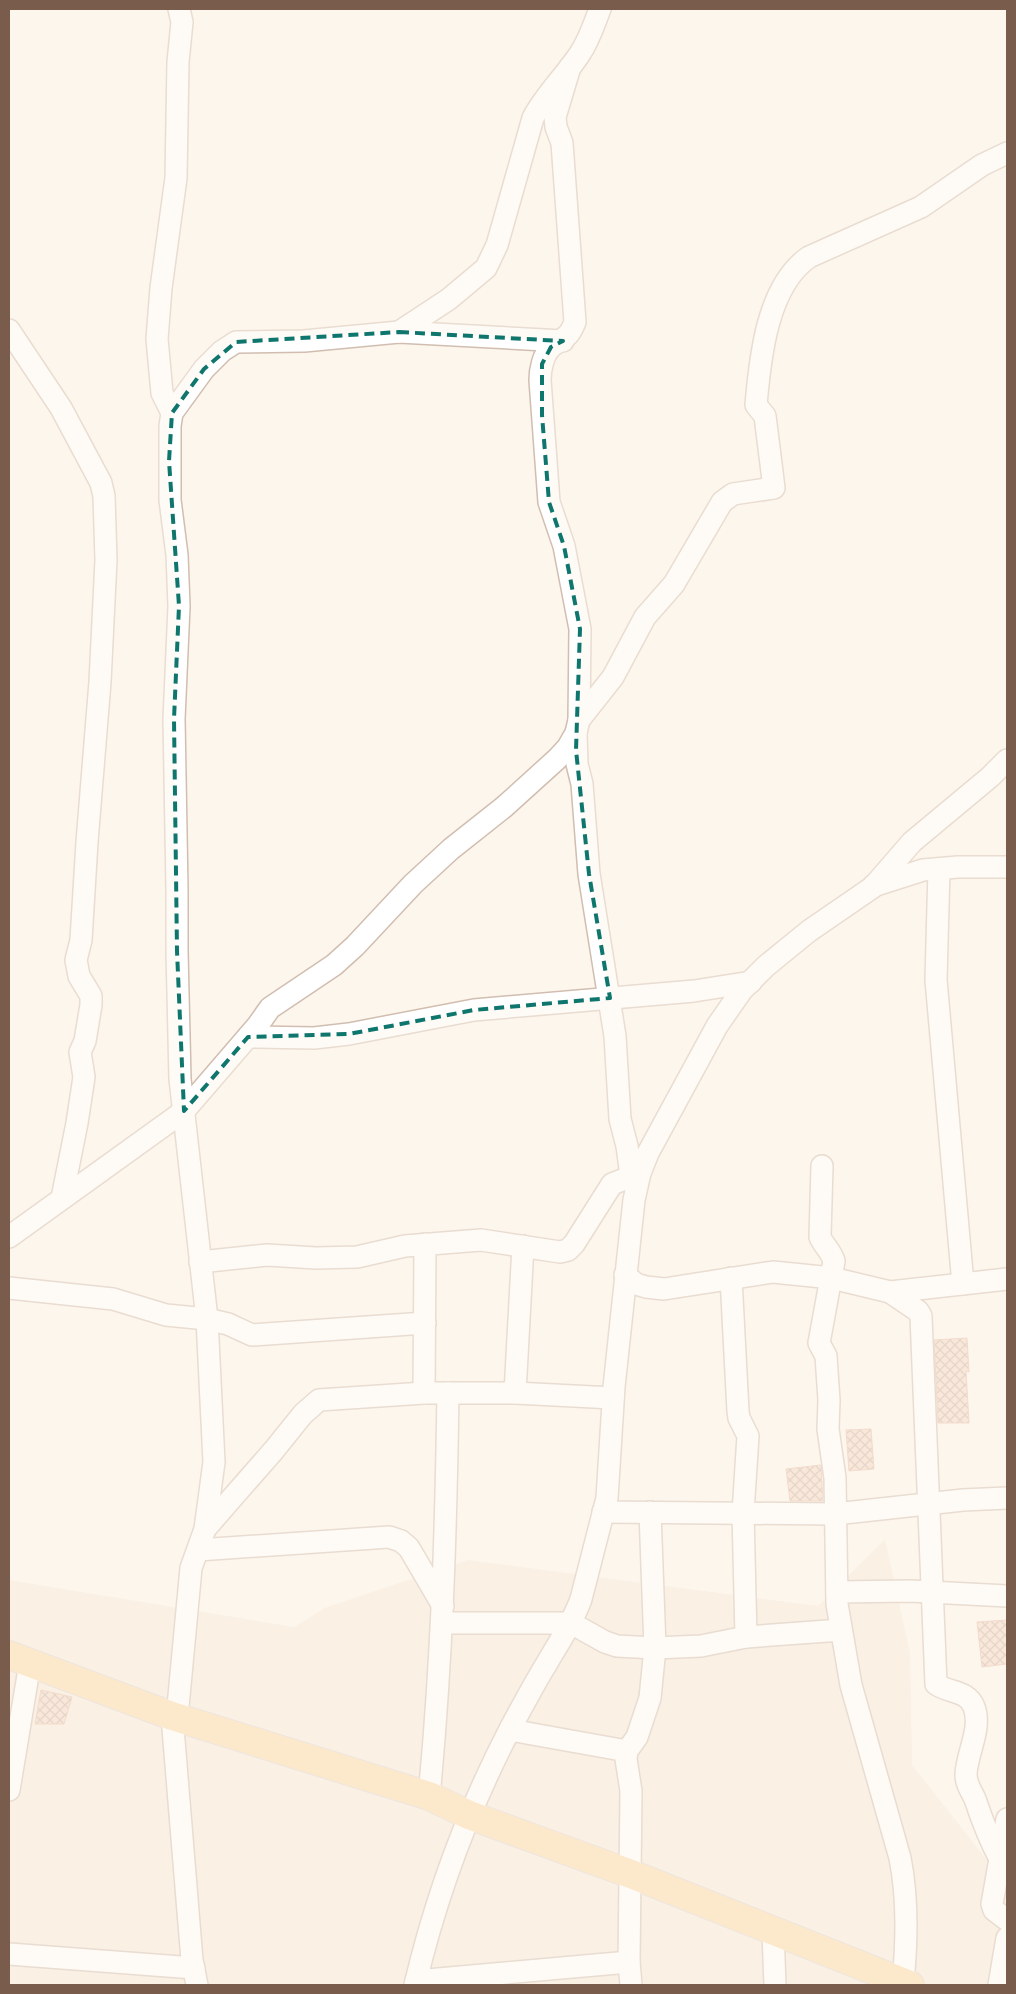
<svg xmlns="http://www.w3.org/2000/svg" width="1016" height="1994" viewBox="0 0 1016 1994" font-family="'Public Sans',sans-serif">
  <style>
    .residential { fill: #f5e8da }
    .building { fill: url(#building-cross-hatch); stroke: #e6bba3 }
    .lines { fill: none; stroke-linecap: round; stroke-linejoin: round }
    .minor-casing { stroke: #d1beb0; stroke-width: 24 }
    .major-casing { stroke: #dad1cd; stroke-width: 30 }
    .minor { stroke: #fff; stroke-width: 21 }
    .major { stroke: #fbd9a5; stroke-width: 28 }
    .marked { fill: none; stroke: #0f766e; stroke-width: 4; stroke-dasharray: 10 6; stroke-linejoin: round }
  </style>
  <defs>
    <pattern id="building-cross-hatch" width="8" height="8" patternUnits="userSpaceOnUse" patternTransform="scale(1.25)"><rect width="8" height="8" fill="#f3d5c3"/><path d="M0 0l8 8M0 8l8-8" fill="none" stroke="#cab0a1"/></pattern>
  </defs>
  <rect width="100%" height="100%" fill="#fdf6ec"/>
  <!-- residential -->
  <path class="residential" d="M885 1539 910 1653 912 1765 1002 1879H1007V1985H9V1580L294 1627 325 1608 468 1560 818 1606Z"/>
  <!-- building -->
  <g class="building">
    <path d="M967 1338 969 1372 966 1371 969 1423H938L934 1340Z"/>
    <path d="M871 1429 874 1469 849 1471 846 1430Z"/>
    <path d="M821 1465 823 1501H790L786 1469Z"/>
    <path d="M1007 1620V1664L982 1667 977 1622Z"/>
    <path d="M41 1690 72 1697 64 1724H35Z"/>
  </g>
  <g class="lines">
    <!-- minor casing -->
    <g class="minor-casing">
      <g id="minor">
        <path d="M570 67 555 117 556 127 562 143 575 322C568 340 563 337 551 347 543 355 540 370 540 380L549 502 564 546 580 629 579 720"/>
        <path d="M9 330 61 408 101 483 104 496 106 560 100 682 87 842 81 940 76 960 79 976 91 996V1005L85 1041 80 1052 84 1077 77 1123 62 1198"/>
        <path d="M399 332 449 299 486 268 497 245 533 118C545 95 565 76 579 55 589 41 594 24 600 9"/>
        <path d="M172 413 162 393 157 339 161 288 176 178 178 62 182 22 179 9"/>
        <path d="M576 733 577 764 582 784 589 874 615 1036 620 1119 627 1146 631 1176"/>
        <path d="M939 869 936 980 963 1284"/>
        <path d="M873 886 923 870 958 867H1007"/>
        <path d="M248 1037 314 1038 349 1034 474 1010 694 991 751 982"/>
        <path d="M822 1166 820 1237C824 1246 831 1251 834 1261L819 1343 826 1356 829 1400 828 1429 835 1478 837 1604 851 1685 900 1858C908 1898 907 1941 903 1982"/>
        <path d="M9 1237 184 1111 258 1025 270 1008 334 965 355 946 413 884 451 849 504 807 557 759 568 747 576 733 579 720 613 677 645 617 674 584 722 502 733 494 774 488 765 416 756 405C760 358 767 286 809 257L921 207 982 165 1007 153"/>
        <path d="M200 1262 267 1255 316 1258 357 1257 405 1246 481 1240 560 1252 568 1250 574 1244 612 1184 640 1173"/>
        <path d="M625 1275 636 1284 646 1287 664 1289 773 1272 832 1278 890 1292 1007 1279"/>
        <path d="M731 1278 738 1411 739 1418 748 1436 743 1513 746 1637"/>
        <path d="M9 1288 113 1299 166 1315 207 1319 228 1324 252 1335 425 1323"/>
        <path d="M890 1292 918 1311 921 1316 936 1684C948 1693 968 1690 974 1707 982 1728 967 1753 966 1774 966 1785 971 1790 975 1799 982 1820 989 1839 1000 1859"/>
        <path d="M424 1393 425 1244"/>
        <path d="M515 1393 523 1246"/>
        <path d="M603 1512 835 1514 963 1500 1007 1498"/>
        <path d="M205 1529 274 1450 303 1414 319 1400 424 1393H515L613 1398"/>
        <path d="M198 1550 389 1537 401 1541 409 1548 443 1606"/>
        <path d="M837 1592 910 1591 1007 1596"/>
        <path d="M442 1623H571L605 1642 617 1646 655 1648 701 1646 746 1637 841 1630"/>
        <path d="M172 1716 192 1960 197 1985"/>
        <path d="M177 1717 191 1568 205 1529 214 1462 207 1319 180 1079 177 951V889L174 719 179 606 177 555 170 500V426L172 413 204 369 222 351 236 342 304 341 399 332 563 341"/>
        <path d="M510 1730 627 1751"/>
        <path d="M9 1790 30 1663"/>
        <path d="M429 1796C442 1662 446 1528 448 1393"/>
        <path d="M1007 1819 992 1904 994 1910 1007 1920"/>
        <path d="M773 1932 775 1985"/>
        <path d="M9 1954 194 1968"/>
        <path d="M416 1981 629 1962"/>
        <path d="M415 1985C436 1896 468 1810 510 1729 522 1707 534 1684 547 1663 559 1642 573 1622 581 1599L607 1498 614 1387 634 1200 640 1173 648 1153 717 1026 742 990 766 966 809 931 873 887 912 842 990 777 1007 760"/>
        <path d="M631 1985 629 1962 631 1791 626 1759 627 1751 637 1737 650 1698 655 1648 650 1512"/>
        <path d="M999 1985 1007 1938"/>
      </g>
    </g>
    <!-- major casing -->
    <g class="major-casing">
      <path id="major" d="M9 1655 172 1716 429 1796 469 1815 631 1874 910 1985"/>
    </g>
    <!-- minor -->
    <use href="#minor" class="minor"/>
    <!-- major -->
    <use href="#major" class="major"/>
  </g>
  <!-- marked area -->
  <path d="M0 0H1016V1994H0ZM399 332 563 341 551 347 542 364V415L549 502 564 546 580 629 576 750 589 874 610 998 474 1010 349 1034 248 1037 184 1111 177 951 174 719 179 606 169 461 172 413 204 369 236 342Z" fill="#fdf6ec" fill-opacity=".55" fill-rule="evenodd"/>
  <path class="marked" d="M399 332 563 341 551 347 542 364V415L549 502 564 546 580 629 576 750 589 874 610 998 474 1010 349 1034 248 1037 184 1111 177 951 174 719 179 606 169 461 172 413 204 369 236 342Z"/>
  <!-- border -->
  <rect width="1016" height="1994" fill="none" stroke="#7a5c4d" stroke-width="20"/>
</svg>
